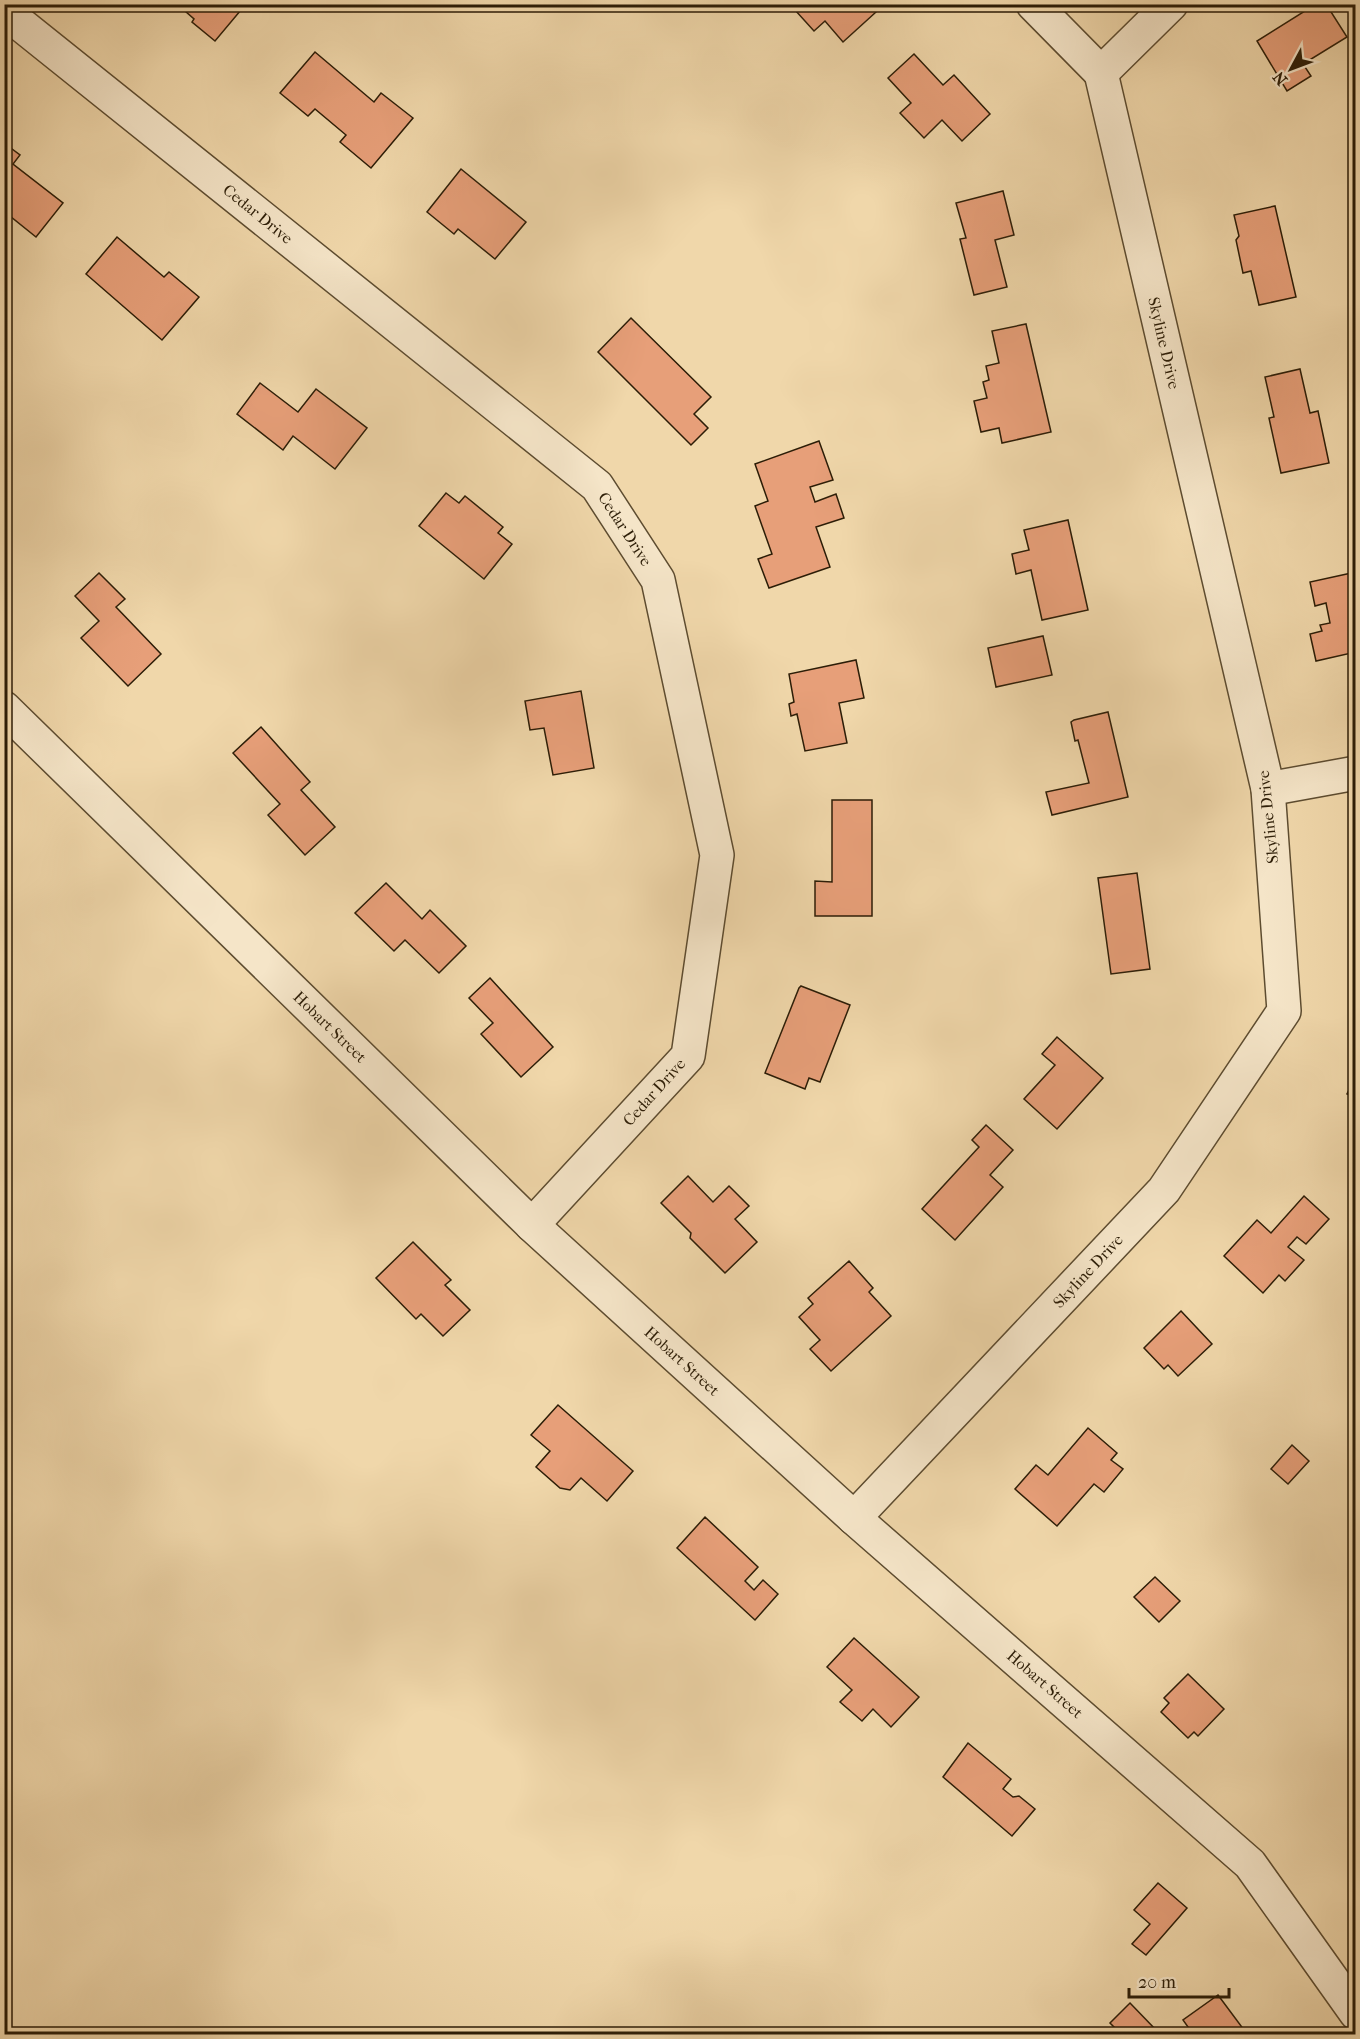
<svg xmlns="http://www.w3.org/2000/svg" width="1360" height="2039" viewBox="0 0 1360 2039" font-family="'IM FELL French Canon',serif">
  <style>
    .building { fill: #e79f79; stroke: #2c1d07; stroke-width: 1.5 }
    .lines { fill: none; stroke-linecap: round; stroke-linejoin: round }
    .minor-casing { stroke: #5d4c30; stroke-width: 36 }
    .minor { stroke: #f5e5c8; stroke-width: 33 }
    .labels { text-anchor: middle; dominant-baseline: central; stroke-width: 4.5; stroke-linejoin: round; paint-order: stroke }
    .street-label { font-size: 16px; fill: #2c1d07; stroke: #f5e5c8 }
  </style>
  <rect width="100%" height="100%" fill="#f0d7aa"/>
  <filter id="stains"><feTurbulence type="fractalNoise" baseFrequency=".00333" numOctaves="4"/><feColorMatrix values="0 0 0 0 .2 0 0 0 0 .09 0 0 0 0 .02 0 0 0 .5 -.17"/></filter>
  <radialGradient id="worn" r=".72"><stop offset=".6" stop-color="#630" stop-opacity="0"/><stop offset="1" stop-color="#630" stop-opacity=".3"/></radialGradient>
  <!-- building -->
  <g class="building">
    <path d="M177 4H246L215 41 192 22 194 19Z"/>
    <path d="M801 4H868L876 12 843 42 825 21 814 31 795 10Z"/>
    <path d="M1316 4H1326L1347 37 1303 64 1311 76 1287 91 1257 41Z"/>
    <path d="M315 52 374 102 381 93 413 118 371 168 340 142 346 135 315 109 308 116 280 93Z"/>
    <path d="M914 54 943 85 954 75 990 114 962 141 942 120 924 138 900 113 911 103 888 78Z"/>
    <path d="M4 143 20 155 13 164 63 203 36 237 5 212 11 204 4 199Z"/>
    <path d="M461 169 526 222 495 259 458 229 454 234 427 212Z"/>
    <path d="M1003 191 1014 235 995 240 1007 287 974 295 960 239 966 238 956 203Z"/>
    <path d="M1275 206 1296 297 1259 305 1251 271 1243 273 1236 240 1239 236 1234 215Z"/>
    <path d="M117 237 164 277 169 272 199 297 162 340 86 274Z"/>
    <path d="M631 318 711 397 694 414 708 428 691 445 598 352Z"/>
    <path d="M1026 324 1051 432 1002 443 999 428 981 432 974 401 987 398 983 382 989 380 986 366 999 363 992 331Z"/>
    <path d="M1300 369 1310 413 1318 411 1329 463 1281 473 1269 418 1274 417 1265 377Z"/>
    <path d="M260 383 298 412 316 389 367 428 335 469 293 436 283 450 237 414Z"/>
    <path d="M819 441 833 480 810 487 815 502 836 494 844 518 816 527 830 567 769 588 758 559 772 554 755 506 768 501 755 464Z"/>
    <path d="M446 493 459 503 465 496 503 527 498 533 512 544 484 579 419 526Z"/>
    <path d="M1068 520 1088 610 1042 620 1031 570 1016 574 1012 554 1029 550 1024 530Z"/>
    <path d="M1356 572V652L1316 661 1310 634 1322 631 1320 625 1330 623 1326 603 1315 606 1310 582Z"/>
    <path d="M99 573 125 599 116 607 161 654 128 686 81 638 99 621 75 596Z"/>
    <path d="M1043 636 1052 675 996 687 988 648Z"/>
    <path d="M856 660 864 698 839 703 847 743 805 751 797 714 791 716 789 704 794 702 789 674Z"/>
    <path d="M581 691 594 768 553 775 544 728 530 730 525 701Z"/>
    <path d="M1108 712 1128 797 1052 815 1046 792 1089 783 1078 740 1075 741 1071 722 1074 720Z"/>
    <path d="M261 727 310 782 301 790 335 827 305 855 268 815 280 804 233 753Z"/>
    <path d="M832 800H872V916H815V881L832 882Z"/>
    <path d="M1137 873 1150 969 1111 974 1098 878Z"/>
    <path d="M386 883 422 919 430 910 466 946 439 973 405 940 394 951 355 913Z"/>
    <path d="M490 978 553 1047 521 1077 481 1034 493 1023 469 998Z"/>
    <path d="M801 986 850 1005 820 1082 809 1078 805 1089 765 1073 799 988Z"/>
    <path d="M1057 1037 1103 1078 1057 1129 1024 1099 1055 1065 1042 1054Z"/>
    <path d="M1356 1076V1098L1347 1094Z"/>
    <path d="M986 1125 1013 1150 990 1175 1003 1187 955 1240 922 1209 979 1147 972 1140Z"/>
    <path d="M688 1176 713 1202 729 1186 749 1206 735 1219 757 1242 725 1273 690 1238 691 1233 661 1203Z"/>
    <path d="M1304 1196 1329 1219 1306 1244 1297 1237 1288 1247 1304 1260 1285 1281 1279 1275 1263 1293 1224 1256 1257 1220 1271 1233Z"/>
    <path d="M413 1242 451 1280 445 1285 470 1310 443 1336 421 1314 416 1319 376 1278Z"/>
    <path d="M849 1261 873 1288 869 1292 891 1316 831 1371 810 1349 820 1340 799 1317 813 1304 808 1298Z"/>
    <path d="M1181 1311 1212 1344 1178 1376 1168 1365 1164 1369 1144 1348Z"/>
    <path d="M558 1405 633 1471 607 1501 581 1478 570 1490 560 1488 536 1467 550 1451 531 1435Z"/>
    <path d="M1088 1428 1117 1453 1111 1460 1123 1469 1104 1492 1094 1484 1057 1526 1015 1489 1036 1465 1048 1475Z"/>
    <path d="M1292 1445 1309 1461 1288 1484 1271 1469Z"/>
    <path d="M705 1517 758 1567 745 1581 754 1590 763 1580 778 1594 755 1620 677 1548Z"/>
    <path d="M1155 1577 1180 1601 1159 1622 1134 1597Z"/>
    <path d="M854 1638 919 1697 891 1727 873 1709 862 1721 840 1702 852 1690 827 1667Z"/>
    <path d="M1188 1674 1224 1709 1198 1736 1194 1732 1188 1738 1161 1712 1169 1703 1164 1698Z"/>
    <path d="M968 1743 1011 1779 1003 1789 1013 1797 1019 1796 1035 1809 1012 1836 943 1777Z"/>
    <path d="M1158 1883 1187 1908 1146 1955 1132 1944 1150 1924 1134 1910Z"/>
    <path d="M1218 1995 1247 2034H1193L1183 2020Z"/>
    <path d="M1130 2003 1156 2030 1151 2034H1121L1110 2023Z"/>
  </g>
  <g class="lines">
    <!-- minor casing -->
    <g class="minor-casing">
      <g id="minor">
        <path d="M1033 4 1101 73"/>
        <path d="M4 11 597 486 658 580 717 855 688 1056 532 1225"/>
        <path d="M1101 73 1171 4"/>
        <path d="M4 708 532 1225 854 1518 1250 1864 1356 2013"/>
        <path d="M1268 789 1356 773"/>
        <path d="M854 1518 1164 1190 1284 1011 1268 789 1101 73"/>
      </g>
    </g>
    <!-- minor -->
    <use href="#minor" class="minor"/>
  </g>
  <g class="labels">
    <!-- street labels -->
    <g class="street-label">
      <text transform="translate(258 214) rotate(39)">Cedar Drive</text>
      <text transform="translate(1164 343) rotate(77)">Skyline Drive</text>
      <text transform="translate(625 529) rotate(57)">Cedar Drive</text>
      <text transform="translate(1268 817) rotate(-96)">Skyline Drive</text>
      <text transform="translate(330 1027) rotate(44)">Hobart Street</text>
      <text transform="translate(654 1092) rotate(-48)">Cedar Drive</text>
      <text transform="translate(1088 1271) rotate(-47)">Skyline Drive</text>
      <text transform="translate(682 1361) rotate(42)">Hobart Street</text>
      <text transform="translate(1045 1684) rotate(41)">Hobart Street</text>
    </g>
  </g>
  <!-- margin -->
  <rect width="1360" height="2039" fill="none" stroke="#f0d7aa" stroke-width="24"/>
  <rect x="6" y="6" width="1348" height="2027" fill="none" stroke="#2c1d07" stroke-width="3"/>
  <rect x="12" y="12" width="1336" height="2015" fill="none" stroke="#2c1d07" stroke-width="1.5"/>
  <!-- north arrow -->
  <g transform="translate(1291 69) rotate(229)" stroke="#f5e5c8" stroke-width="4.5" paint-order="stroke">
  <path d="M0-4.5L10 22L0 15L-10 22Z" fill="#2c1d07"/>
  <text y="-9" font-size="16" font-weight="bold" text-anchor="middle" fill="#2c1d07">N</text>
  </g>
  <!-- scale -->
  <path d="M1129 1988v9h100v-9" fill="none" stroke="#2c1d07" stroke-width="3"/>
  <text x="1138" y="1988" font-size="18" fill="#2c1d07" stroke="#f5e5c8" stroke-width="4.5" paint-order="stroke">20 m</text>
  <rect width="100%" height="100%" filter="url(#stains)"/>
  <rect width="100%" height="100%" fill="url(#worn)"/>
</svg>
